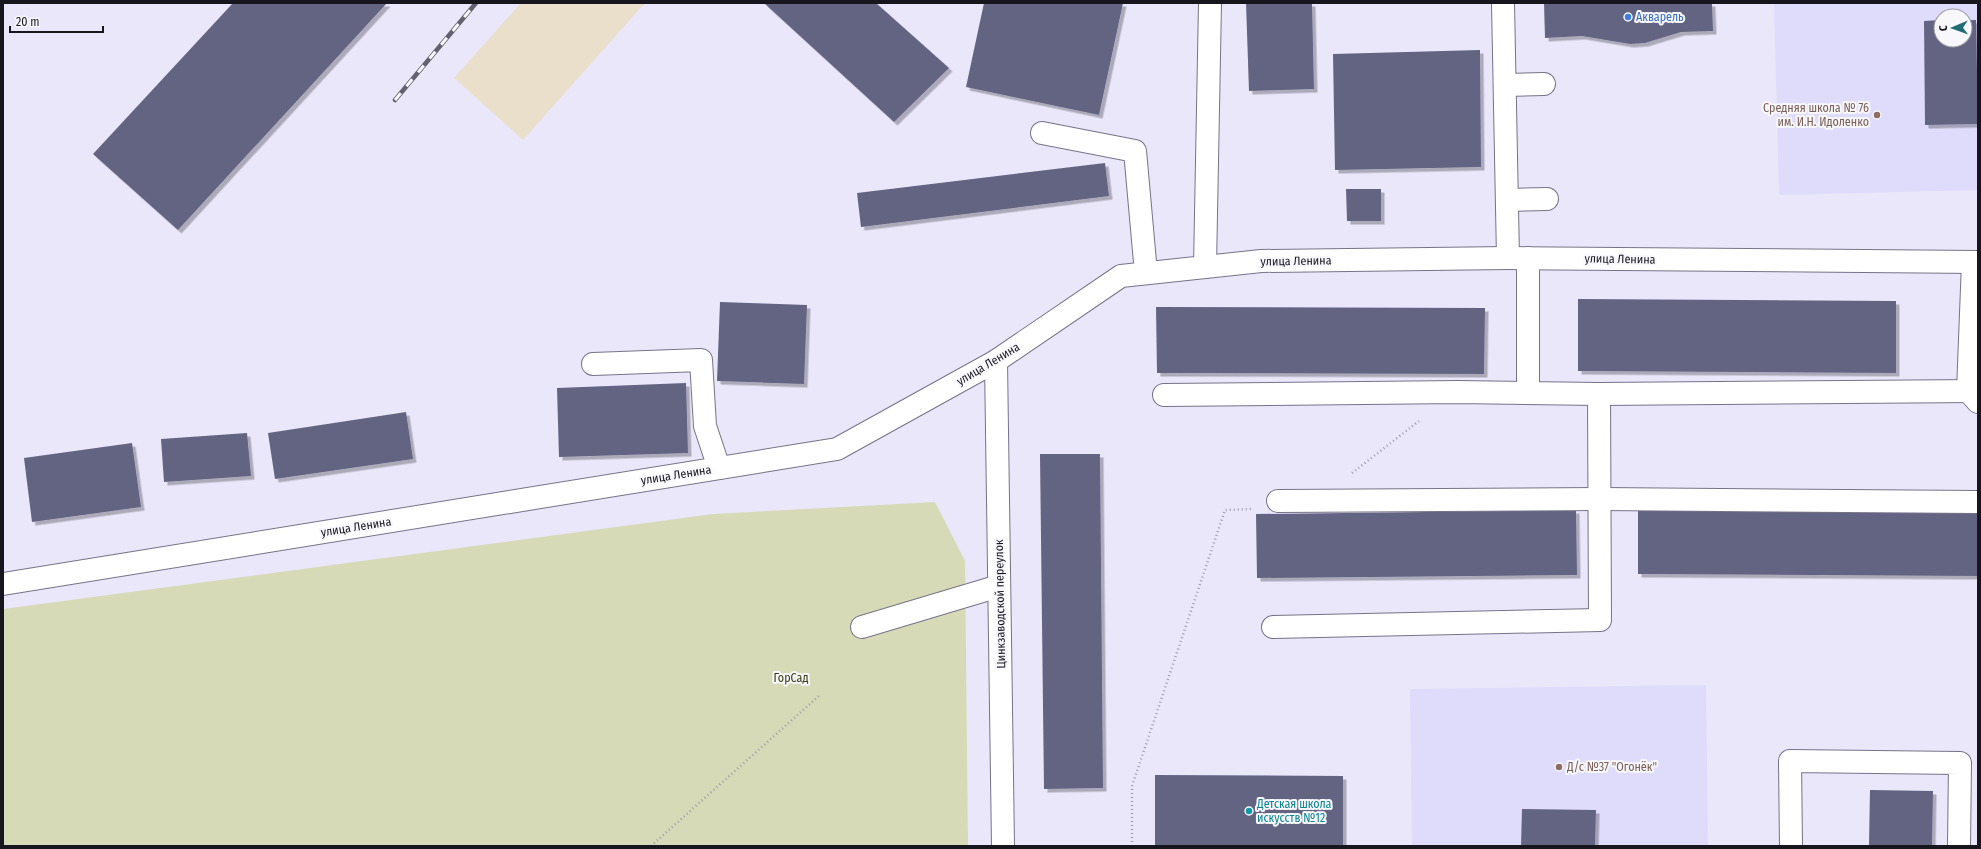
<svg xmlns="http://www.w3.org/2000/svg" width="1981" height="849" viewBox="0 0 1981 849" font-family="'Fira Sans Condensed',sans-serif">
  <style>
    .industrial { fill: #e9dfca }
    .built { fill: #dfdbfb; fill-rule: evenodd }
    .green { fill: #d6dab7 }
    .building { fill: #646482; filter: url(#shadow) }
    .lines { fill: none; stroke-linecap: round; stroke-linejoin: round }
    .minor-casing { stroke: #767389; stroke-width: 24 }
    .path { stroke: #9e9cab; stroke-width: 2.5; stroke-dasharray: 1 3; stroke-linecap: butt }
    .minor { stroke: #fff; stroke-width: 22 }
    .rail-casing { stroke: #63616e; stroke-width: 4.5 }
    .rail { stroke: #f7f7fc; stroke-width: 3; stroke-dasharray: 9; stroke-linecap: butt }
    .shop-dot { fill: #3f7fe0; stroke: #f7f7fc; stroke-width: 1.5 }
    .education-dot { fill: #8d6e63; stroke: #f7f7fc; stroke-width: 1.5 }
    .culture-dot { fill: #0f9aa8; stroke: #f7f7fc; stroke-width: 1.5 }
    .labels { text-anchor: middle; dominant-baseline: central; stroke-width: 4; stroke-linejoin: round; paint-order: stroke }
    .shop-label { font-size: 12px; fill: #366cbe; stroke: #f7f7fc; text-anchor: start }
    .education-label { font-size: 12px; fill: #785e54; stroke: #f7f7fc; text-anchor: end }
    .street-label { font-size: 12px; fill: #17161e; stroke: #f7f7fc }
    .park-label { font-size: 12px; fill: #37390e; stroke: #f7f7fc }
    .culture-label { font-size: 12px; fill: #0d838f; stroke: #f7f7fc; text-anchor: start }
  </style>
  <defs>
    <filter id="shadow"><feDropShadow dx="3.5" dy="3.5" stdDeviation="0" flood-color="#0004"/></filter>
  </defs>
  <rect width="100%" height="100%" fill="#eae7fb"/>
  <!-- industrial -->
  <path class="industrial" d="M521 3H645L523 140 454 78Z"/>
  <!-- built -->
  <g class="built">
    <path d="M1774 3H1978V190L1779 195ZM1941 16H1965V40H1941Z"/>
    <path d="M1706 685 1708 846H1412L1410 689Z"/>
  </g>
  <!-- green -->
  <path class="green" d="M935 502 965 561 968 846H3V609L713 514Z"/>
  <!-- building -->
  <g class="building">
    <path d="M233 3H387L178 230 93 154Z"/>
    <path d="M764 3H876L949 68 894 122Z"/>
    <path d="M984 3H1123L1099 115 966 87Z"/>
    <path d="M1246 3H1312L1314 89 1249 91Z"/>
    <path d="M1544 3H1712L1713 31 1681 32 1645 43 1630 44 1582 36 1545 38Z"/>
    <path d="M1941 20V40H1965V20H1976L1978 124 1925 125 1924 21Z"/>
    <path d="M1480 50 1481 167 1335 170 1333 54Z"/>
    <path d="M1105 163 1109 196 861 227 857 193Z"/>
    <path d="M1346 189H1381V221H1347Z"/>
    <path d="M1578 299 1896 301V373L1578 371Z"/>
    <path d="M720 302 807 305 804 384 717 381Z"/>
    <path d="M1156 307 1485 308 1484 374 1157 373Z"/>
    <path d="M686 383 688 453 559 457 557 388Z"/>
    <path d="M406 412 413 459 275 479 268 433Z"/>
    <path d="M247 433 251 476 164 482 161 439Z"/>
    <path d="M132 443 141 507 32 522 24 458Z"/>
    <path d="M1040 454H1100L1103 788 1044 789Z"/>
    <path d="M1638 507 1978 508V576L1638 574Z"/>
    <path d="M1576 510 1577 575 1257 578 1256 514Z"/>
    <path d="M1155 775 1343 776V846H1155Z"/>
    <path d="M1870 790 1933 791 1932 846H1869Z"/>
    <path d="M1522 809 1596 810 1595 846H1521Z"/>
  </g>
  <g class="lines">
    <!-- minor casing -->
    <g class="minor-casing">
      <g id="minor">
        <path d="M1503 3 1508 258"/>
        <path d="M1505 85 1544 84"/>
        <path d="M1042 133 1135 151 1146 273"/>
        <path d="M1507 200 1547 199"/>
        <path d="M1528 258V393"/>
        <path d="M1973 262 1968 391 1978 402"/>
        <path d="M1205 267 1210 3"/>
        <path d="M996 361 1003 846"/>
        <path d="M593 364 701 360 705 426 719 468"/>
        <path d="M1164 395 1458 392 1599 394 1978 391"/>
        <path d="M1278 501 1600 499 1978 502"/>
        <path d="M3 584 837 449 996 361 1121 276 1261 261 1508 258 1978 262"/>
        <path d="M862 627 999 586"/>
        <path d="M1273 627 1600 620 1599 394"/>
        <path d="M1791 846 1790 761 1960 763 1959 846"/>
      </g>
    </g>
    <!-- path -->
    <g class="path">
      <path d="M1352 473 1419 421"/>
      <path d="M651 846 820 695"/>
      <path d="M1132 846V786L1225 510 1252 509"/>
    </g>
    <!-- minor -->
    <use href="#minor" class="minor"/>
    <!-- rail casing -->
    <g class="rail-casing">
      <path id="rail" d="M395 100 476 3"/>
    </g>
    <!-- rail -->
    <use href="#rail" class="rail"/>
  </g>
  <!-- markers -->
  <circle class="shop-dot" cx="1628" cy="17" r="4"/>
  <g class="education-dot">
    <circle cx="1877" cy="115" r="4"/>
    <circle cx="1559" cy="767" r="4"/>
  </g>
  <circle class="culture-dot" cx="1249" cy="811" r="4"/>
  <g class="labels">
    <!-- shop labels -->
    <g class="shop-label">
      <text x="1636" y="17">Акварель</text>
    </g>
    <!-- education labels -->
    <g class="education-label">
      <text x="1869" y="108">Средняя школа № 76<tspan x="1869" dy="14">им. И.Н. Идоленко</tspan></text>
      <text x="1567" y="767" text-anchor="start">Д/с №37 "Огонёк"</text>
    </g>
    <!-- street labels -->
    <g class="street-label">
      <text transform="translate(1620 259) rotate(1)">улица Ленина</text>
      <text transform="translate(1296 261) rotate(-1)">улица Ленина</text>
      <text transform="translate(988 364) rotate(-31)">улица Ленина</text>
      <text transform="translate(676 475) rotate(-9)">улица Ленина</text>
      <text transform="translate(356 527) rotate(-9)">улица Ленина</text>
      <text transform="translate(1000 604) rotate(-91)">Цинкзаводской переулок</text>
    </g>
    <!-- park labels -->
    <g class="park-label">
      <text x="791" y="678">ГорСад</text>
    </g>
    <!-- culture labels -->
    <g class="culture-label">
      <text x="1257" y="804">Детская школа<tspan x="1257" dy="14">искусств №12</tspan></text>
    </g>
  </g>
  <!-- border -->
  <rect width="1981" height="849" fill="none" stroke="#17161e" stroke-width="8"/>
  <!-- north arrow -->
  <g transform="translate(1953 28) rotate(268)"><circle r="19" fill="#f7f7fc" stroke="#9d9da3"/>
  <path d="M0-3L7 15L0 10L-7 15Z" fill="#226d75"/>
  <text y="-6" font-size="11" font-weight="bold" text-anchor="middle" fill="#17161e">С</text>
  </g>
  <!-- scale -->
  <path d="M10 26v6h93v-6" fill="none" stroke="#17161e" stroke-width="2"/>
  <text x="16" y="26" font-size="12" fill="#17161e" stroke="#f7f7fc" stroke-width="3" paint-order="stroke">20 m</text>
</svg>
